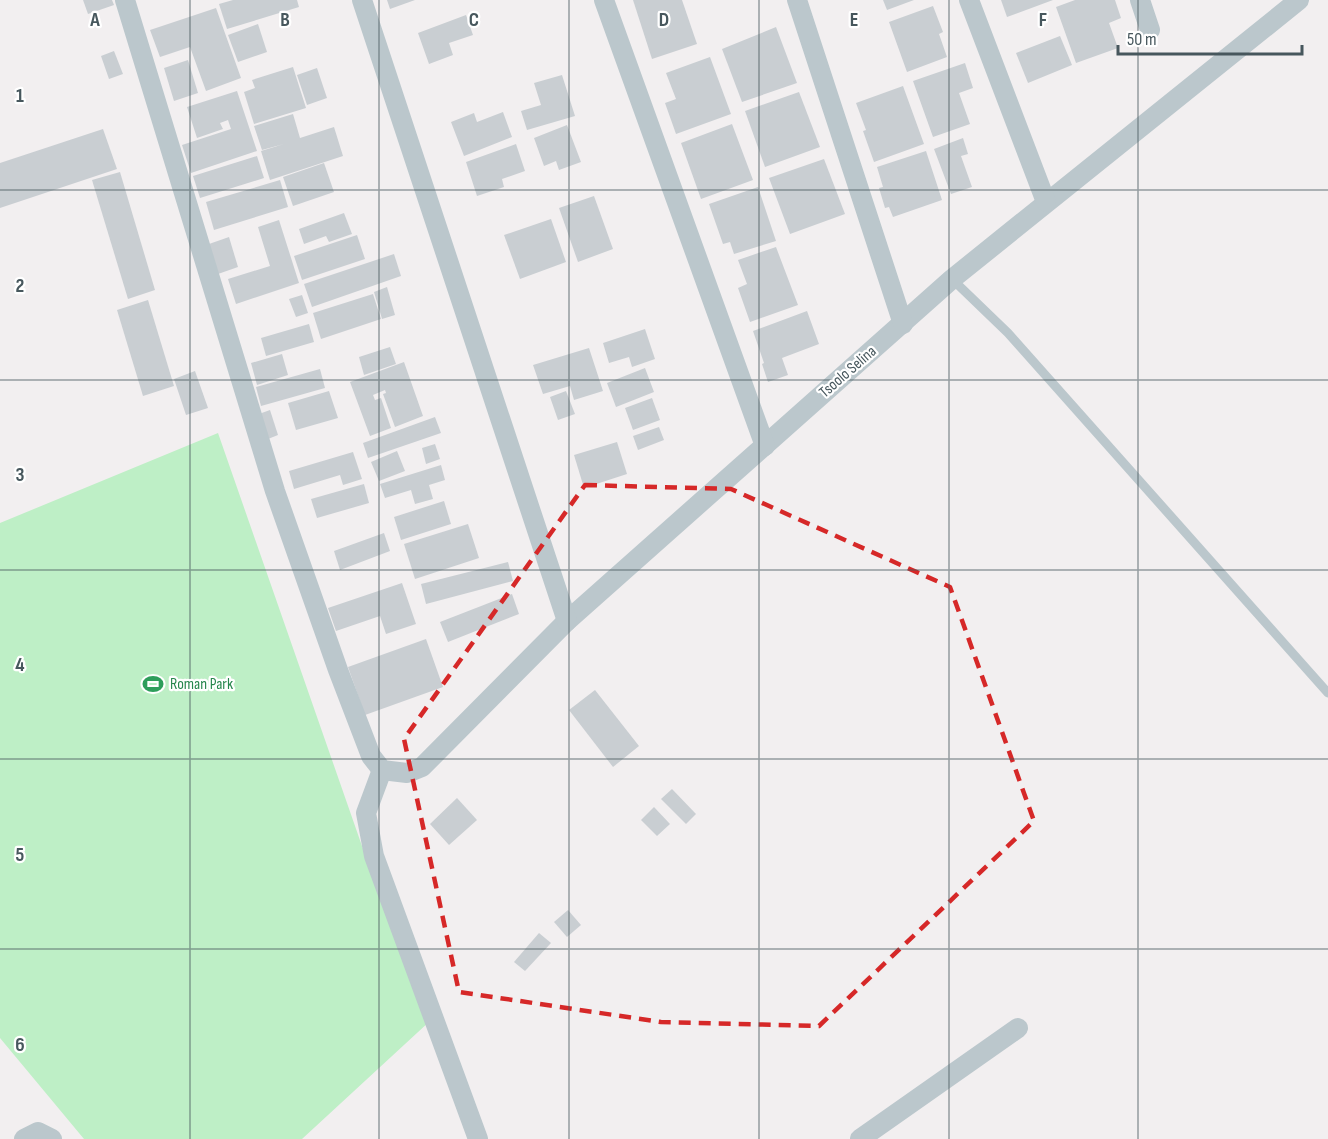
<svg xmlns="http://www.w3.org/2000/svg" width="1328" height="1139" viewBox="0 0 1328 1139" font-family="'Sofia Sans Condensed',sans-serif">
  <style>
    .green { fill: #beefc6 }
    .building { fill: #c9ced2 }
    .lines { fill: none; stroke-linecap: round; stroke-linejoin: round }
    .lane { stroke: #bbc7cc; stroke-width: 9 }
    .street { stroke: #bbc7cc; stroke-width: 20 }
    .marked { fill: none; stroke: #d62828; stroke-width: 4.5; stroke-dasharray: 12 8; stroke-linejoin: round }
    .grid { fill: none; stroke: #47575d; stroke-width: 1.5; stroke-opacity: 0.55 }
    .labels { text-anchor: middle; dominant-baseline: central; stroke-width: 4.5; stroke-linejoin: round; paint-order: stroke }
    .street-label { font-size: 16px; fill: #47575d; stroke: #fff }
    .leisure-label { font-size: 16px; fill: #27864d; stroke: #fff; text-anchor: start }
    .grid-label { font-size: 20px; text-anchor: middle; font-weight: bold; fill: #47575d; stroke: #fff; stroke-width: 4.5; stroke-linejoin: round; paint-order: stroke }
  </style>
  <rect width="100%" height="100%" fill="#f2eff0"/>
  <!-- green -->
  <path class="green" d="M218 433 362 846 430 1021 302 1139H84L0 1038V523Z"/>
  <!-- building -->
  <g class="building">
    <path d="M83 0H112L114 5 88 14Z"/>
    <path d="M233 0H297L299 7 227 29 219 4Z"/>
    <path d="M387 0H415L390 9Z"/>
    <path d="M633 0H682L697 44 652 59Z"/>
    <path d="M883 0H914L887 10Z"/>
    <path d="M1001 0H1053L1007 17Z"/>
    <path d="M1075 0H1115L1121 18 1109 23 1118 48 1076 63 1056 7Z"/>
    <path d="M933 6 943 32 939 34 947 57 907 72 889 22Z"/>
    <path d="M216 8 241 78 206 91 190 47 160 57 150 30Z"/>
    <path d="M466 15 473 35 449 43 453 55 429 64 418 33Z"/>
    <path d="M258 24 267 52 238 62 228 35Z"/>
    <path d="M776 27 797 83 742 102 722 49Z"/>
    <path d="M1060 36 1072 65 1028 83 1016 53Z"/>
    <path d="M114 51 123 74 109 79 101 56Z"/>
    <path d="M710 57 731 114 676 134 665 103 676 99 666 73Z"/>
    <path d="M188 60 198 93 174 101 164 68Z"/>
    <path d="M965 63 973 88 959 93 970 124 933 137 913 81Z"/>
    <path d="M293 67 306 108 254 124 244 92 255 88 252 80Z"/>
    <path d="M317 68 327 98 307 105 297 75Z"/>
    <path d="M562 75 575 116 527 130 521 111 541 105 534 83Z"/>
    <path d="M903 86 924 144 874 162 863 131 866 130 856 103Z"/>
    <path d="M237 91 257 151 191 173 182 145 231 129 228 120 220 123 223 129 197 138 187 107Z"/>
    <path d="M799 92 820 147 765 167 745 111Z"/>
    <path d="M503 112 512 137 464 156 451 122 474 113 477 122Z"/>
    <path d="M293 114 300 138 334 127 343 156 270 180 261 151 284 144 262 150 254 126Z"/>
    <path d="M732 124 753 180 701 199 681 143Z"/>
    <path d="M567 125 581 162 559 170 556 161 544 166 534 138Z"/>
    <path d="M103 129 117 169 0 208V163Z"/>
    <path d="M963 138 968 154 961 156 972 187 951 194 934 149Z"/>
    <path d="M516 144 525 171 502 179 504 187 477 196 466 162Z"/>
    <path d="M926 151 942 200 893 217 889 207 885 208 879 188 883 187 877 167Z"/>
    <path d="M257 156 264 178 200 198 193 176Z"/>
    <path d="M824 159 845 214 790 234 769 178Z"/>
    <path d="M324 163 334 192 293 206 283 177Z"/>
    <path d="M120 172 155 290 128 299 92 180Z"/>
    <path d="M280 180 288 207 214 230 206 202Z"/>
    <path d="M758 187 776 241 734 254 730 242 723 244 709 204Z"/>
    <path d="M594 196 613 249 578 262 559 208Z"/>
    <path d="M344 213 352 234 329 242 326 236 304 244 299 229Z"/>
    <path d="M551 219 566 262 520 279 504 235Z"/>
    <path d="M279 220 299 283 236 304 228 279 270 266 258 227Z"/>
    <path d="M357 235 365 259 302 280 294 256Z"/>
    <path d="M229 237 238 267 218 274 209 244Z"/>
    <path d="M776 247 798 305 750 322 738 288 747 284 738 260Z"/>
    <path d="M394 254 401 276 312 307 304 284Z"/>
    <path d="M387 287 395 315 382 319 374 292Z"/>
    <path d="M373 294 381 319 321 339 313 313Z"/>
    <path d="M302 295 308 313 296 317 289 299Z"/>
    <path d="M148 300 174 386 143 396 117 310Z"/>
    <path d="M807 311 819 344 782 358 788 375 768 382 762 364 764 363 753 331Z"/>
    <path d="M309 324 314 342 266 356 261 338Z"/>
    <path d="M645 329 655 359 632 367 629 357 609 363 603 343Z"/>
    <path d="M390 347 396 364 364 375 359 357Z"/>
    <path d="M589 348 603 391 574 400 570 386 543 394 533 365Z"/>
    <path d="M282 354 288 375 257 385 251 363Z"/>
    <path d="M404 362 423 416 395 427 383 394 386 393 385 390 373 395 375 400 381 398 391 428 370 436 350 382Z"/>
    <path d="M645 368 654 392 616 407 607 383Z"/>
    <path d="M320 369 325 388 261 406 256 387Z"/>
    <path d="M195 371 208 408 186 415 174 379Z"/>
    <path d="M329 391 338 418 296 430 288 403Z"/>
    <path d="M566 391 575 414 558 420 550 397Z"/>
    <path d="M652 398 660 420 633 430 625 408Z"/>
    <path d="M270 410 278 435 268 439 259 414Z"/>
    <path d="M435 417 441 433 368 458 363 443Z"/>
    <path d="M659 427 664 440 638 450 633 436Z"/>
    <path d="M617 442 627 474 584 488 574 455Z"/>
    <path d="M435 444 440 459 426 464 422 448Z"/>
    <path d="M397 451 405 471 379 481 371 462Z"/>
    <path d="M353 452 362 479 343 485 340 475 294 489 289 471Z"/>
    <path d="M441 465 445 480 429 485 433 499 415 504 411 490 385 498 380 484Z"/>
    <path d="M364 484 369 503 317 518 311 499Z"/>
    <path d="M444 501 451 524 401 540 394 517Z"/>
    <path d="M468 524 479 558 415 579 404 544Z"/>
    <path d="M384 533 390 551 340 570 334 551Z"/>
    <path d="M508 562 513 581 426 604 421 584Z"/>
    <path d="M402 583 416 624 386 634 380 616 336 631 328 608Z"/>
    <path d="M512 594 519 614 448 642 440 622Z"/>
    <path d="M426 639 443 687 365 715 348 667Z"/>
    <path d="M595 690 639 746 613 767 569 710Z"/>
    <path d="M672 789 696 814 686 824 661 799Z"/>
    <path d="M457 798 477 820 449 845 430 824Z"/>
    <path d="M654 807 670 824 657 836 641 820Z"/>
    <path d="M568 910 581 925 567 937 554 922Z"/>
    <path d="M539 933 551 943 525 971 514 962Z"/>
  </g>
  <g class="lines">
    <!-- lane -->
    <path class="lane" d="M952 279 1008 333 1328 693"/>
    <!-- street -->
    <g class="street">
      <path d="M125 0 275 491 338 670 371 756 382 770 407 773 422 767 567 621 952 279 1299 0"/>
      <path d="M362 0 567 621"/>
      <path d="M604 0 765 446"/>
      <path d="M797 0 903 324"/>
      <path d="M969 0 1046 202"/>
      <path d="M1140 0 1150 30"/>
      <path d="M382 770 366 813 374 856 478 1139"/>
      <path d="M24 1139 38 1132 52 1139"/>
      <path d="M860 1139 1018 1028"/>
    </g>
  </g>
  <!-- marked area -->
  <path class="marked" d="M585 485 731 489 950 587 1034 821 819 1026 661 1022 459 992 404 739Z"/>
  <!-- grid -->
  <path class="grid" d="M190 0V1139M379 0V1139M569 0V1139M759 0V1139M949 0V1139M1138 0V1139M0 190H1328M0 380H1328M0 570H1328M0 759H1328M0 949H1328"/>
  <!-- icons -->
  <defs>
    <g id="stadium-bare" transform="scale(1.62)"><path d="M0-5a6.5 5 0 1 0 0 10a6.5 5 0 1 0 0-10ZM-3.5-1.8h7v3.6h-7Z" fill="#2e9e5b" stroke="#fff" stroke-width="2.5" paint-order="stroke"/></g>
  </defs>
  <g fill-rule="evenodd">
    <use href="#stadium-bare" x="153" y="684"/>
  </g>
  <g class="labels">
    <!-- street labels -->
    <g class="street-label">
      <text transform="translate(848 372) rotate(-41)">Tsoolo Selina</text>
    </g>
    <!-- leisure labels -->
    <g class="leisure-label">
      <text x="170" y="684">Roman Park</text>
    </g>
  </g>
  <g class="grid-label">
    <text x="95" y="26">A</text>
    <text x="285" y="26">B</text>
    <text x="474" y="26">C</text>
    <text x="664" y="26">D</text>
    <text x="854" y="26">E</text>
    <text x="1043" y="26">F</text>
    <text x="20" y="102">1</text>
    <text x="20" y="292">2</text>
    <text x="20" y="481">3</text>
    <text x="20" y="671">4</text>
    <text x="20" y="861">5</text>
    <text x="20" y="1051">6</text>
  </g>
  <!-- scale -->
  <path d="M1118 45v9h184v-9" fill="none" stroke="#47575d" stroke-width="3"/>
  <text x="1127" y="45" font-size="18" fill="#47575d" stroke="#ffffff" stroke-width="4.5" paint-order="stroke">50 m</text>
</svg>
